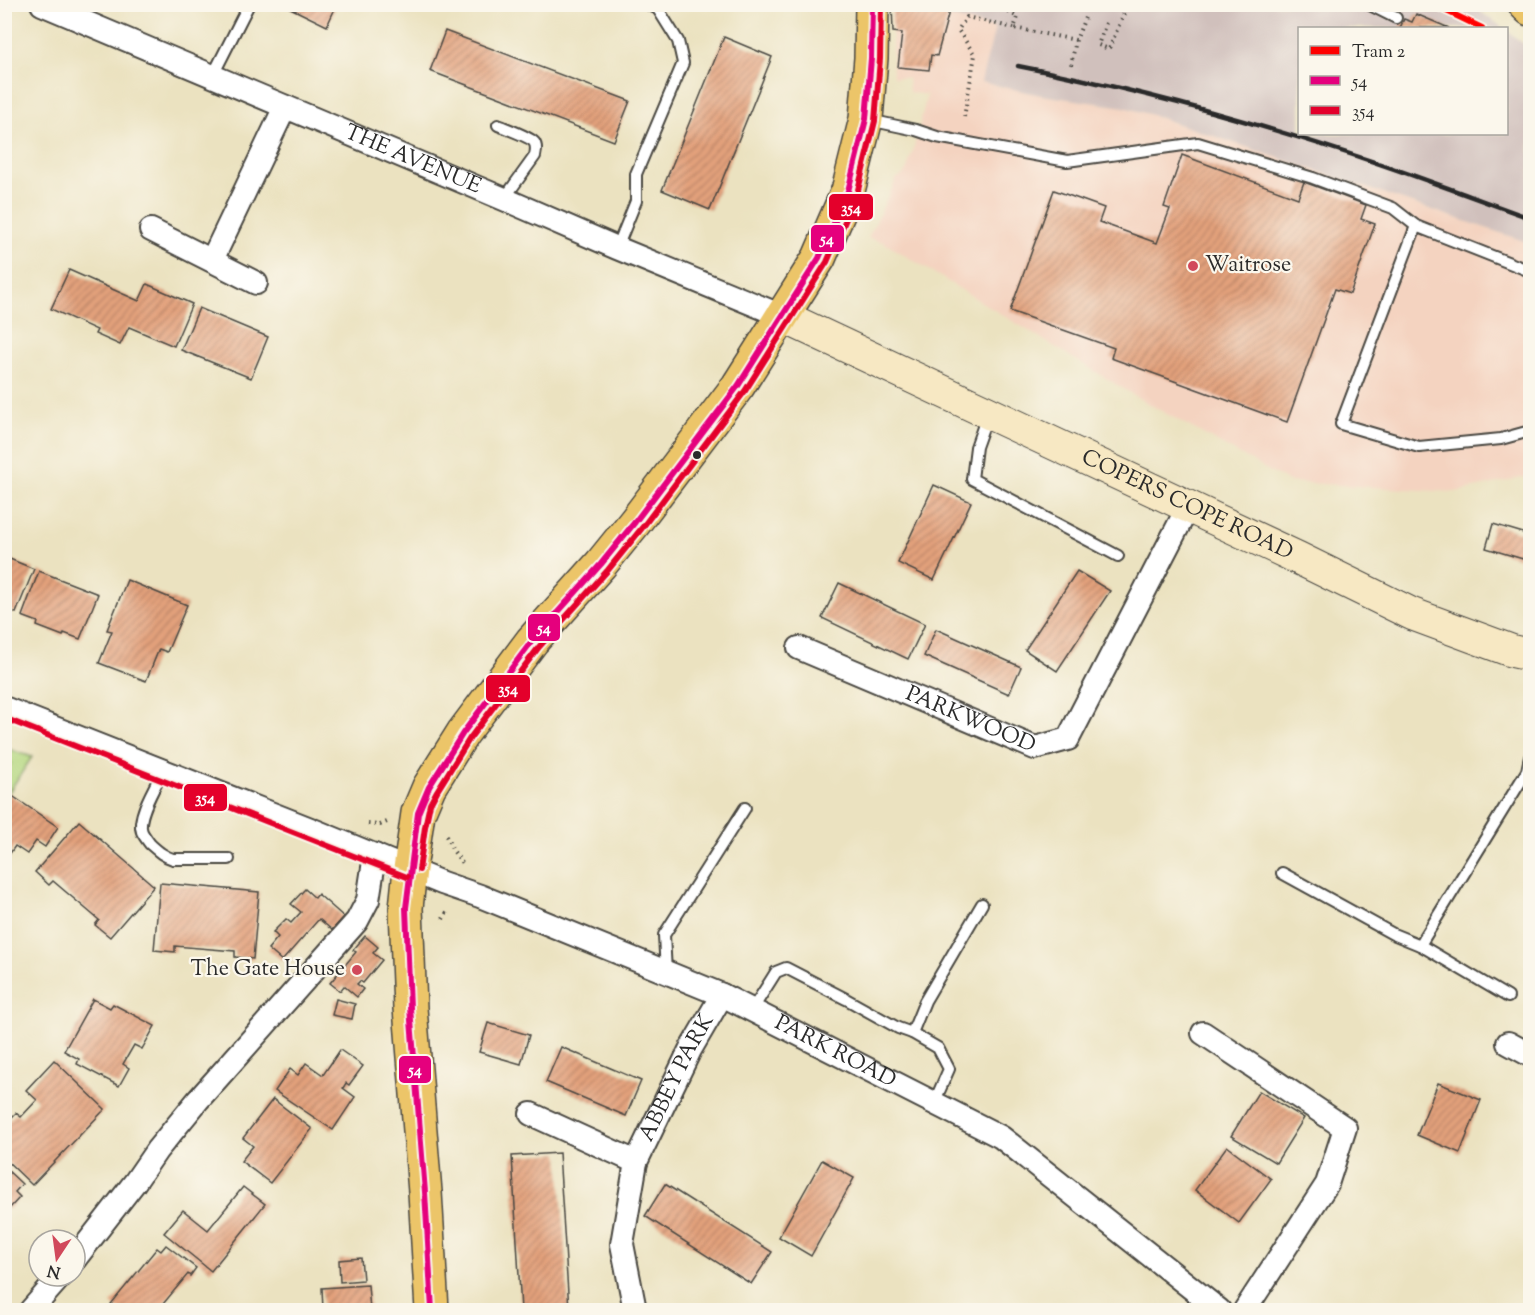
<svg xmlns="http://www.w3.org/2000/svg" width="1535" height="1315" viewBox="0 0 1535 1315" font-family="'Sorts Mill Goudy',serif">
  <style>
    .built { fill: #f4d3c0 }
    .railway { fill: #d0c0bc }
    .park { fill: url(#park-crowns); stroke: #708155; stroke-width: 1.5 }
    .building { fill: url(#building-hatch) }
    .lines { fill: none; stroke-linecap: round; stroke-linejoin: round }
    .lane-casing { stroke: #484641; stroke-width: 14 }
    .street-casing { stroke: #484641; stroke-width: 26 }
    .secondary-casing { stroke: #484641; stroke-width: 34 }
    .primary-casing { stroke: #484641; stroke-width: 36 }
    .path { stroke: #484641; stroke-width: 4; stroke-dasharray: 1.5 4.5; stroke-linecap: butt }
    .lane { stroke: #fff; stroke-width: 10 }
    .street { stroke: #fff; stroke-width: 22 }
    .secondary { stroke: #f7e8c3; stroke-width: 32 }
    .primary { stroke: #ecc569; stroke-width: 33 }
    .rail { stroke: #2b2b2b; stroke-width: 4.5 }
    .bus-1-casing { stroke: #fbf7ec; stroke-width: 10 }
    .bus-2-casing { stroke: #fbf7ec; stroke-width: 10 }
    .bus-1 { stroke: #e5007d; stroke-width: 6 }
    .bus-2 { stroke: #e4002b; stroke-width: 6 }
    .tram-1-casing { stroke: #fbf7ec; stroke-width: 10 }
    .tram-1 { stroke: #f00; stroke-width: 6 }
    .poi-dot { fill: #d1495b; stroke: #fbf7ec; stroke-width: 2 }
    .bus-dot { fill: #2b2b2b; stroke: #fbf7ec; stroke-width: 2 }
    .labels { text-anchor: middle; dominant-baseline: central; stroke-width: 4.5; stroke-linejoin: round; paint-order: stroke }
    .street-label { font-size: 22px; fill: #2b2b2b; stroke: #fbf7ec }
    .poi-label { font-size: 22px; fill: #2b2b2b; stroke: #fbf7ec; text-anchor: start }
    .line-badge { stroke: #fbf7ec; stroke-width: 2 }
    .badge-label { font-size: 16px; text-anchor: middle; font-weight: bold; fill: #fff }
  </style>
  <defs>
    <pattern id="park-crowns" width="20" height="18" patternUnits="userSpaceOnUse" patternTransform="scale(1.5)"><rect width="20" height="18" fill="#b4d77f"/><path d="M2 6a3 3 0 1 1 6 0M12 15a3 3 0 1 1 6 0" fill="none" stroke="#9bb96e"/></pattern>
    <pattern id="building-hatch" width="6" height="6" patternUnits="userSpaceOnUse" patternTransform="scale(1.5)"><rect width="6" height="6" fill="#e3a17c"/><path d="M-1 1l2-2M0 6l6-6M5 7l2-2" fill="none" stroke="#b88366"/></pattern>
  </defs>
  <rect width="100%" height="100%" fill="#fbf7ec"/>
  <filter id="ink" filterUnits="userSpaceOnUse"><feTurbulence type="fractalNoise" baseFrequency=".0167" numOctaves="2"/><feDisplacementMap in="SourceGraphic" scale="12" xChannelSelector="R" yChannelSelector="G"/><feConvolveMatrix kernelMatrix="1 2 1 2 8 2 1 2 1" color-interpolation-filters="sRGB"/></filter>
  <filter id="wash" filterUnits="userSpaceOnUse"><feTurbulence type="fractalNoise" baseFrequency=".008" numOctaves="4" result="noise"/><feDisplacementMap in="SourceGraphic" scale="24" xChannelSelector="R" yChannelSelector="G"/><feGaussianBlur stdDeviation="1.35" result="paint"/><feColorMatrix in="noise" values="0 0 0 0 0 0 0 0 0 0 0 0 0 0 0 0 0 1.4 0 .05"/><feComposite in="paint" operator="in"/></filter>
  <g filter="url(#wash)">
    <rect width="100%" height="100%" fill="#ebe2c0"/>
    <!-- built -->
    <path class="built" d="M891 5H952L949 17 995 28 982 82 1041 95 1124 107 1152 115 1530 243V476L1455 492 1289 482 1140 399 883 242 868 238 897 178 902 176 906 171 913 151 927 95 909 92 908 78 893 77Z"/>
    <!-- railway -->
    <path class="railway" d="M952 4 1471 5 1503 28H1300V134H1506L1507 31 1530 49V243L1152 115 1124 107 1041 95 981 82 995 28 949 17Z"/>
    <!-- park -->
    <path class="park" d="M5 748 32 757 5 798Z"/>
    <g id="blocks">
      <!-- building -->
      <g class="building">
        <path d="M282 4H337L327 26Z"/>
        <path d="M892 4H951L937 56 931 55 929 70 898 67 902 33 893 32Z"/>
        <path d="M1416 14 1449 28H1400L1404 19 1412 22Z"/>
        <path d="M445 31 630 101 614 141 430 71Z"/>
        <path d="M724 37 772 57 710 210 662 190Z"/>
        <path d="M1182 155 1298 198 1304 182 1366 205 1361 219 1375 224 1350 294 1335 289 1287 422 1111 358 1114 348 1010 311 1054 190 1104 208 1099 222 1157 243 1170 209 1164 207Z"/>
        <path d="M69 270 139 301 147 284 192 304 174 346 129 327 120 345 95 334 97 330 51 309Z"/>
        <path d="M199 308 268 337 251 378 181 350Z"/>
        <path d="M934 485 971 502 934 580 898 563Z"/>
        <path d="M1493 524 1530 535 1523 559 1486 548Z"/>
        <path d="M4 545 9 546 5 557 34 569 16 613 4 609Z"/>
        <path d="M39 571 98 594 80 639 64 633 63 636 37 626 38 622 22 616Z"/>
        <path d="M1077 571 1110 591 1057 671 1025 650Z"/>
        <path d="M127 580 187 605 167 652 159 649 146 681 99 663 112 631 107 630Z"/>
        <path d="M839 583 925 624 908 659 822 618Z"/>
        <path d="M936 629 1021 667 1009 694 924 656Z"/>
        <path d="M8 793 58 827 45 847 36 841 27 854 15 846 4 862V798Z"/>
        <path d="M79 821 154 886 110 937 95 925 99 920 53 881 49 885 35 872Z"/>
        <path d="M160 883 259 892 253 959 235 957V951L175 946V952L154 950Z"/>
        <path d="M305 889 315 898 318 894 344 917 332 930 319 919 282 961 268 949 278 937 273 932 286 919 291 923 301 912 291 904Z"/>
        <path d="M365 936 378 947 373 953 382 960 363 983 360 981 357 984 363 989 357 997 344 986 340 991 330 983 356 952 353 950Z"/>
        <path d="M93 999 110 1008 113 1004 155 1026 142 1049 134 1045 123 1064 129 1068 119 1086 77 1064 79 1059 64 1051Z"/>
        <path d="M336 999 355 1004 352 1019 332 1015Z"/>
        <path d="M488 1023 529 1035 521 1064 479 1052Z"/>
        <path d="M561 1047 641 1081 626 1116 546 1082Z"/>
        <path d="M340 1050 363 1066 349 1085 346 1083 343 1088 355 1097 333 1130 275 1091 290 1069 298 1075 306 1063 323 1075Z"/>
        <path d="M54 1060 105 1109 32 1185 4 1158V1125L16 1113 21 1117 37 1100 26 1090Z"/>
        <path d="M1438 1083 1481 1100 1460 1153 1417 1135Z"/>
        <path d="M1259 1091 1304 1118 1276 1163 1231 1136Z"/>
        <path d="M273 1099 312 1129 270 1183 241 1161 253 1146 243 1138Z"/>
        <path d="M1227 1146 1271 1179 1239 1223 1195 1190Z"/>
        <path d="M559 1153 569 1309 521 1310 512 1156Z"/>
        <path d="M822 1160 854 1178 811 1256 779 1237Z"/>
        <path d="M4 1167 22 1184 15 1192 20 1197 8 1210 4 1206Z"/>
        <path d="M665 1184 772 1252 751 1284 645 1216Z"/>
        <path d="M243 1187 265 1204 211 1271 164 1233 183 1210 208 1230Z"/>
        <path d="M166 1245 196 1268 190 1276 188 1274 158 1310H119L111 1304 157 1248 161 1251Z"/>
        <path d="M361 1258 363 1280 340 1282 339 1260Z"/>
        <path d="M368 1285 370 1310H323L322 1288Z"/>
      </g>
    </g>
  </g>
  <g filter="url(#ink)">
    <use href="#blocks" fill-opacity="0" stroke="#484641" stroke-width="1.5"/>
    <g class="lines">
      <!-- lane casing -->
      <g class="lane-casing">
        <g id="lane">
          <path d="M648 4 658 9 660 4"/>
          <path d="M1368 4 1396 18"/>
          <path d="M212 77 249 4"/>
          <path d="M869 120 916 130 937 137 1067 161 1198 143 1313 178 1393 208 1416 226 1530 271"/>
          <path d="M498 125C505 128 530 137 534 142 537 146 536 151 535 156L504 199"/>
          <path d="M1416 226 1341 424 1419 447 1501 439 1530 431"/>
          <path d="M617 248 636 201V174L683 63 678 41 658 9"/>
          <path d="M987 416 976 447 972 479 1118 556"/>
          <path d="M163 771C156 785 136 817 142 832 144 836 147 840 150 844 158 851 163 856 173 859H229"/>
          <path d="M1282 873 1393 934 1420 945 1527 771 1530 757"/>
          <path d="M1420 945 1508 997"/>
          <path d="M666 972 664 935 745 808"/>
          <path d="M752 1010 776 972 786 968 846 999 898 1028 912 1033"/>
          <path d="M934 1103 949 1069 938 1048 912 1033 925 1001 982 904"/>
        </g>
      </g>
      <!-- street casing -->
      <g class="street-casing">
        <g id="street">
          <path id="s1" d="M42 4 504 199 617 248 782 316"/>
          <path d="M151 230 256 283"/>
          <path d="M212 260 285 107"/>
          <path id="s2" d="M799 648 1035 748 1068 739 1188 507"/>
          <path id="s3" d="M4 708 313 830 442 883 480 896 722 995 1001 1137 1219 1310"/>
          <path d="M1203 1033 1345 1128 1327 1184 1245 1310"/>
          <path d="M1508 1043 1530 1055"/>
          <path d="M531 1114 636 1162"/>
          <path d="M75 1259 135 1182 157 1150 198 1100 357 921 368 900 375 855"/>
          <path d="M31 1310 61 1276"/>
          <path id="s4" d="M635 1310 622 1244 636 1162 690 1050 722 995"/>
        </g>
      </g>
      <!-- secondary casing -->
      <g class="secondary-casing">
        <g id="secondary">
          <path id="s5" d="M782 316 1298 558 1412 614 1512 651 1530 655"/>
        </g>
      </g>
      <!-- primary casing -->
      <g class="primary-casing">
        <g id="primary">
          <path d="M1525 4 1530 9"/>
          <path d="M432 1310 425 1192 410 1008 406 908 410 869 418 813 429 787 463 733 532 641 601 564 635 522 738 386 819 258 848 191 866 119 871 58 872 4"/>
        </g>
      </g>
      <!-- path -->
      <g class="path">
        <path d="M992 4 1018 17 1014 28 1076 40"/>
        <path d="M1106 23 1098 45 1109 49 1128 4"/>
        <path d="M1071 65 1076 40 1086 15"/>
        <path d="M964 117 975 55 958 30 967 17 1014 28"/>
        <path d="M368 824 380 825 387 822"/>
        <path d="M446 836 452 849 462 863"/>
        <path d="M443 919 448 910"/>
      </g>
      <!-- lane -->
      <use href="#lane" class="lane"/>
      <!-- street -->
      <use href="#street" class="street"/>
      <!-- secondary -->
      <use href="#secondary" class="secondary"/>
      <!-- primary -->
      <use href="#primary" class="primary"/>
      <!-- rail -->
      <path class="rail" d="M1018 66C1141 90 1262 124 1380 164 1430 181 1480 200 1530 218"/>
      <!-- bus-1 casing -->
      <g class="bus-1-casing">
        <path id="bus-1" d="M432 1310 425 1192 410 1008 406 908 418 813 429 787 463 733 532 641 601 564 635 522 738 386 819 258 848 191 866 119 871 58 872 4"/>
      </g>
      <!-- bus-2 casing -->
      <g class="bus-2-casing">
        <g id="bus-2">
          <path d="M4 718 407 877"/>
          <path d="M419 870 425 827 430 804 437 791 470 738 539 647 608 570 642 528 745 391 827 262 857 194 875 121 880 59 881 4"/>
        </g>
      </g>
      <!-- bus-1 -->
      <use href="#bus-1" class="bus-1"/>
      <!-- bus-2 -->
      <use href="#bus-2" class="bus-2"/>
      <!-- tram-1 casing -->
      <g class="tram-1-casing">
        <path id="tram-1" d="M1432 4 1482 28"/>
      </g>
      <!-- tram-1 -->
      <use href="#tram-1" class="tram-1"/>
    </g>
  </g>
  <!-- markers -->
  <g class="poi-dot">
    <circle cx="1193" cy="266" r="6"/>
    <circle cx="357" cy="970" r="6"/>
  </g>
  <circle class="bus-dot" cx="697" cy="455" r="5"/>
  <g class="labels">
    <!-- street labels -->
    <g class="street-label">
      <text stroke="none"><textPath href="#s1" startOffset="402">THE AVENUE</textPath></text>
      <text stroke="none"><textPath href="#s5" startOffset="447">COPERS COPE ROAD</textPath></text>
      <text stroke="none"><textPath href="#s2" startOffset="186">PARKWOOD</textPath></text>
      <text stroke="none"><textPath href="#s3" startOffset="900">PARK ROAD</textPath></text>
      <text stroke="none"><textPath href="#s4" startOffset="244">ABBEY PARK</textPath></text>
    </g>
    <!-- poi labels -->
    <g class="poi-label">
      <text x="1205" y="266">Waitrose</text>
      <text x="345" y="970" text-anchor="end">The Gate House</text>
    </g>
  </g>
  <g class="line-badge">
    <rect x="828" y="193" width="46" height="28" rx="6" fill="#e4002b"/>
    <rect x="810" y="224" width="35" height="29" rx="6" fill="#e5007d"/>
    <rect x="527" y="613" width="34" height="29" rx="6" fill="#e5007d"/>
    <rect x="485" y="674" width="46" height="29" rx="6" fill="#e4002b"/>
    <rect x="183" y="783" width="45" height="29" rx="6" fill="#e4002b"/>
    <rect x="398" y="1055" width="34" height="29" rx="6" fill="#e5007d"/>
  </g>
  <g class="badge-label">
    <text x="851" y="213">354</text>
    <text x="827" y="244">54</text>
    <text x="544" y="633">54</text>
    <text x="508" y="694">354</text>
    <text x="205" y="803">354</text>
    <text x="415" y="1075">54</text>
  </g>
  <!-- margin -->
  <rect width="1535" height="1315" fill="none" stroke="#fbf7ec" stroke-width="24"/>
  <!-- legend -->
  <rect x="1298" y="27" width="210" height="108" fill="#fbf7ec" stroke="#a8a59f" stroke-width="1.5"/>
  <rect x="1310" y="46" width="30" height="9" fill="#ff0000" stroke="#a8a59f" stroke-width="1.5"/>
  <text x="1352" y="57" font-size="18" fill="#2b2b2b">Tram 2</text>
  <rect x="1310" y="76" width="30" height="9" fill="#e5007d" stroke="#a8a59f" stroke-width="1.5"/>
  <text x="1352" y="87" font-size="18" fill="#2b2b2b">54</text>
  <rect x="1310" y="106" width="30" height="9" fill="#e4002b" stroke="#a8a59f" stroke-width="1.5"/>
  <text x="1352" y="117" font-size="18" fill="#2b2b2b">354</text>
  <!-- north arrow -->
  <g transform="translate(57 1258) rotate(193)"><circle r="28" fill="#fbf7ec" stroke="#a8a59f" stroke-width="1.5"/>
  <path d="M0-4.5L10 22L0 15L-10 22Z" fill="#d1495b"/>
  <text y="-9" font-size="16" font-weight="bold" text-anchor="middle" fill="#2b2b2b">N</text>
  </g>
</svg>
